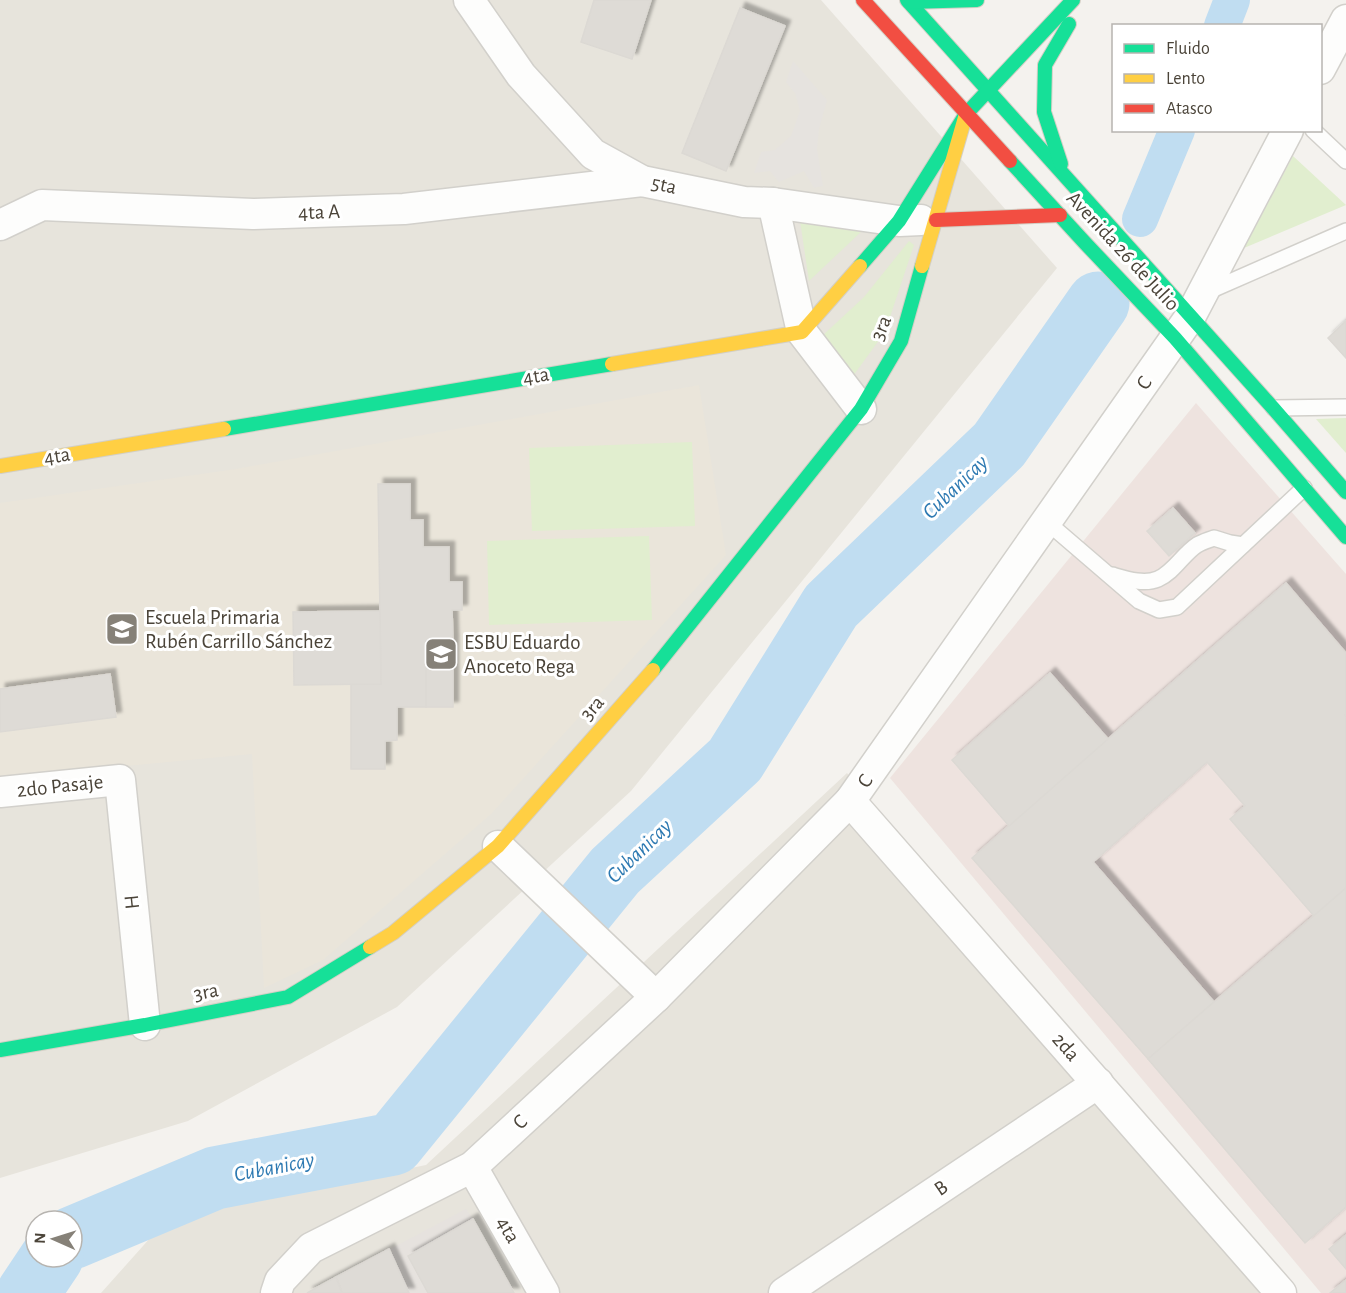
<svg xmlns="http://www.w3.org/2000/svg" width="1346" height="1293" viewBox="0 0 1346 1293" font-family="'Alegreya Sans',sans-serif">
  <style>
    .residential { fill: #e7e4dc }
    .industrial { fill: #e6e2de }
    .education { fill: #eae5da }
    .medical { fill: #eee3df }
    .green { fill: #e1eecf }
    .parking { fill: #e6e3df }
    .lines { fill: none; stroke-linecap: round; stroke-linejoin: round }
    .canal { stroke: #c0ddf1; stroke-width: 36 }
    .river { stroke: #c0ddf1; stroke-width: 63 }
    .building { fill: #dedbd6; stroke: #dcd9d4; stroke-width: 1.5; filter: url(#shadow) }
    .lane-casing { stroke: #d2d0cb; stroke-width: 18 }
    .street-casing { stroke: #d2d0cb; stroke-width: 33 }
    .fast-casing { stroke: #d3cfc5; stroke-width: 16 }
    .slow-casing { stroke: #d3cfc5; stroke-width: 16 }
    .jam-casing { stroke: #d3cfc5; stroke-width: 16 }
    .lane { stroke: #fdfdfc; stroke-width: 15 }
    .street { stroke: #fdfdfc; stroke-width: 30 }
    .fast { stroke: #16e098; stroke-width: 14 }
    .slow { stroke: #ffcf43; stroke-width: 14 }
    .jam { stroke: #f24e42; stroke-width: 14 }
    .labels { text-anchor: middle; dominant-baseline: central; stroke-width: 6; stroke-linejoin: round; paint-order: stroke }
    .street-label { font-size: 21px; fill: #4b4439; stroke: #fff }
    .poi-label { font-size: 21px; fill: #4b4439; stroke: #fff; text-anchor: start }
    .water-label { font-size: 22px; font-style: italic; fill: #2e7ab2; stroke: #fff }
  </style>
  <defs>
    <filter id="shadow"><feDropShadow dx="5.5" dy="-5.5" stdDeviation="1.5" flood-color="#0004"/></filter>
  </defs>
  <rect width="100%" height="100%" fill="#f4f2ee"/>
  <!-- residential -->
  <g class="residential">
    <path d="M0 0H821L1057 268 631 791 397 1007 188 1121 0 1178Z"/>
    <path d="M847 773 1264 1293H101L168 1218 426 1165Z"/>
  </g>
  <!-- industrial -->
  <path class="industrial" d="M466 1209 473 1219 514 1293H307Z"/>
  <!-- education -->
  <path class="education" d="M699 385 726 555 491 814 323 960 264 988 252 754 0 778V503L236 469Z"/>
  <!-- medical -->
  <path class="medical" d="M1196 403 1346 574V1293H1321L890 778Z"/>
  <!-- green -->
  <g class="green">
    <path d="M1293 156 1346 205 1244 248Z"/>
    <path d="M800 221 862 231 809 281Z"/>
    <path d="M909 241 914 245 885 332 853 376 821 337 864 297Z"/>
    <path d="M1346 418V453L1316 419Z"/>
    <path d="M692 442 695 526 532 531 529 448Z"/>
    <path d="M649 536 652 620 489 625 487 541Z"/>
  </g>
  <!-- parking -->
  <path class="parking" d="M793 61 827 100 819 129 817 149 823 186 814 188 804 171 779 182 770 171 754 173 761 152 775 150 791 136 800 111 795 93 786 82Z"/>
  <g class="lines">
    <!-- canal -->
    <g class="canal">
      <path d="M1222 26 1232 0"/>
      <path d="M1140 219 1177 130"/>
    </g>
    <!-- river -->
    <g class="river">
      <path d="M72 1238 215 1178 393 1144 615 871 735 760 831 606 999 445 1098 303"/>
      <path d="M28 1293 52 1257"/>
    </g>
  </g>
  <!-- building -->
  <g class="building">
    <path d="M594 0H651L632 59 581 42Z"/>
    <path d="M740 8 785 26 726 171 682 153Z"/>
    <path d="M1346 321V358L1328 338Z"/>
    <path d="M378 484H410V520H423V547H449V582H462V610H452L453 641H426V707H397V740L385 741V769H351V684H381Z"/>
    <path d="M1173 508 1195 533 1169 556 1147 531Z"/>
    <path d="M1286 583 1346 653V714L1345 715 1346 717V888L1314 916 1230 819 1245 806 1207 762 1093 862 1214 1002 1148 1059 972 858Z"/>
    <path d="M380 611 381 684 294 685 293 612Z"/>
    <rect x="426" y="641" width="27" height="66"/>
    <path d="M1050 673 1108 739 1009 826 952 760Z"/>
    <path d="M110 674 116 717 0 732V689Z"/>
    <path d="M1346 888V1207L1305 1243 1148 1059Z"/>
    <path d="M473 1219 514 1293H428L408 1256Z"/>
    <path d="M1346 1235V1269L1329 1249Z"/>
    <path d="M389 1249 409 1293H342L336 1277Z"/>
    <path d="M336 1277 342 1293H307Z"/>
    <path d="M1346 1280V1293H1330Z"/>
  </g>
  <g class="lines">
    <!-- lane casing -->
    <g class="lane-casing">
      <g id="lane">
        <path d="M1313 130 1346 161"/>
        <path d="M1207 292 1346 231"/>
        <path d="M1274 408 1346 407"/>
        <path d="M1047 522 1139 601 1159 610 1177 607 1304 488"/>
        <path d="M1112 575C1126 579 1144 585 1158 579 1174 572 1183 554 1197 545 1202 542 1209 540 1214 538L1230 543 1243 545"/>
      </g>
    </g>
    <!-- street casing -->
    <g class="street-casing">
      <g id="street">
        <path d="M469 0 521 75 593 154 642 181 744 202 773 203 899 221 921 220"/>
        <path d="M1320 69 1346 20"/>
        <path d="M773 203 802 332 861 409"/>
        <path d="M0 225 42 205 253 214 404 209 642 181"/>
        <path d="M0 792 120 780 145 1025"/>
        <path d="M850 801 1281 1293"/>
        <path d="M498 846 656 997"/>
        <path d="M472 1167 544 1293"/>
        <path d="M276 1293 280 1281 311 1248 472 1167 656 997 850 801 1190 317 1288 130"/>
        <path d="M784 1293 1098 1083"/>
      </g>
    </g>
    <!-- fast casing -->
    <g class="fast-casing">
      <g id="fast">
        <path d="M907 0 1273 408 1346 492"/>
        <path d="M909 2 977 0"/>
        <path d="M1010 161 1086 244 1175 338 1346 537"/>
        <path d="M1061 164 1044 112 1045 65 1069 24"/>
        <path d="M860 266 899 221 966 114 1073 0"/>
        <path d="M224 429 612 364"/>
        <path d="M653 670 861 409 901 341 922 266"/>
        <path d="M0 1050 145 1025 288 997 370 947"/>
      </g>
    </g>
    <!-- slow casing -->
    <g class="slow-casing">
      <g id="slow">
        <path d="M922 266 966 114"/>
        <path d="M612 364 802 332 860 266"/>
        <path d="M0 466 224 429"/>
        <path d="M370 947 393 933 498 846 653 670"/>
      </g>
    </g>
    <!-- jam casing -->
    <g class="jam-casing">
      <g id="jam">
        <path d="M863 0 1010 161"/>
        <path d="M936 220 1060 215"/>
      </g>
    </g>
    <!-- lane -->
    <use href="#lane" class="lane"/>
    <!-- street -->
    <use href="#street" class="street"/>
    <!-- fast -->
    <use href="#fast" class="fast"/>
    <!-- slow -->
    <use href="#slow" class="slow"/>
    <!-- jam -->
    <use href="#jam" class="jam"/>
  </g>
  <!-- icons -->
  <defs>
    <g id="school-square" transform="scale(1.725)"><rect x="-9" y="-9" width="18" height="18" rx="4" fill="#868178" stroke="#fff"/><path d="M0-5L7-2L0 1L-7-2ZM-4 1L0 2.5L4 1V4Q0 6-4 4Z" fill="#fff"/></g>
  </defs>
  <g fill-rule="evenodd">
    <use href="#school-square" x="122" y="629"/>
    <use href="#school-square" x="441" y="654"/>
  </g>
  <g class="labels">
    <!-- street labels -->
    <g class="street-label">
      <text transform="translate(664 185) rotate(12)">5ta</text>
      <text transform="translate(319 212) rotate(-2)">4ta A</text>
      <text transform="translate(1123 251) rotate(47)">Avenida 26 de Julio</text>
      <text transform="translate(881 328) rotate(-68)">3ra</text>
      <text transform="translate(536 376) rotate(-9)">4ta</text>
      <text transform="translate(1144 383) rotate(-55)">C</text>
      <text transform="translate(57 456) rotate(-9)">4ta</text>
      <text transform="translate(592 708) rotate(-49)">3ra</text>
      <text transform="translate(865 781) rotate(-55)">C</text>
      <text transform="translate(60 786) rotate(-6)">2do Pasaje</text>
      <text transform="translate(132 902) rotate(-96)">H</text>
      <text transform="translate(206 992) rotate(-11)">3ra</text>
      <text transform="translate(1066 1047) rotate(49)">2da</text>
      <text transform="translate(520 1122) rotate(-43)">C</text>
      <text transform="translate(941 1188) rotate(-34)">B</text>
      <text transform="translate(508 1230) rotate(60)">4ta</text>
    </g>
    <!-- poi labels -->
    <g class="poi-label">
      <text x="145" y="617">Escuela Primaria<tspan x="145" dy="24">Rubén Carrillo Sánchez</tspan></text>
      <text x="464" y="642">ESBU Eduardo<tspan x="464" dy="24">Anoceto Rega</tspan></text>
    </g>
    <!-- water labels -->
    <g class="water-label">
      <text transform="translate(955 487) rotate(-44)">Cubanicay</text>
      <text transform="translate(639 851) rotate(-44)">Cubanicay</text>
      <text transform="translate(274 1167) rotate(-11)">Cubanicay</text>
    </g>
  </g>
  <!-- legend -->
  <rect x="1112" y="24" width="210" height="108" fill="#ffffff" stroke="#b7b4b0" stroke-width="1.5"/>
  <rect x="1124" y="44" width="30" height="9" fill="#16e098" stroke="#b7b4b0" stroke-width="1.5"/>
  <text x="1166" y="54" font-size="18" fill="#4b4439">Fluido</text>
  <rect x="1124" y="74" width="30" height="9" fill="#ffcf43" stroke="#b7b4b0" stroke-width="1.5"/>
  <text x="1166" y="84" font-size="18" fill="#4b4439">Lento</text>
  <rect x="1124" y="104" width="30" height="9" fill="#f24e42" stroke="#b7b4b0" stroke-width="1.5"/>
  <text x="1166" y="114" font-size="18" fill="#4b4439">Atasco</text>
  <!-- north arrow -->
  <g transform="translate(54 1239) rotate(273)"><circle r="28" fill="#ffffff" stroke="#b7b4b0" stroke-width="1.5"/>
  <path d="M0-4.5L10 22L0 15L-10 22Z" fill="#868178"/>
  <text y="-9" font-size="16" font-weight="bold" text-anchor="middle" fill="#4b4439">N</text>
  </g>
</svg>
